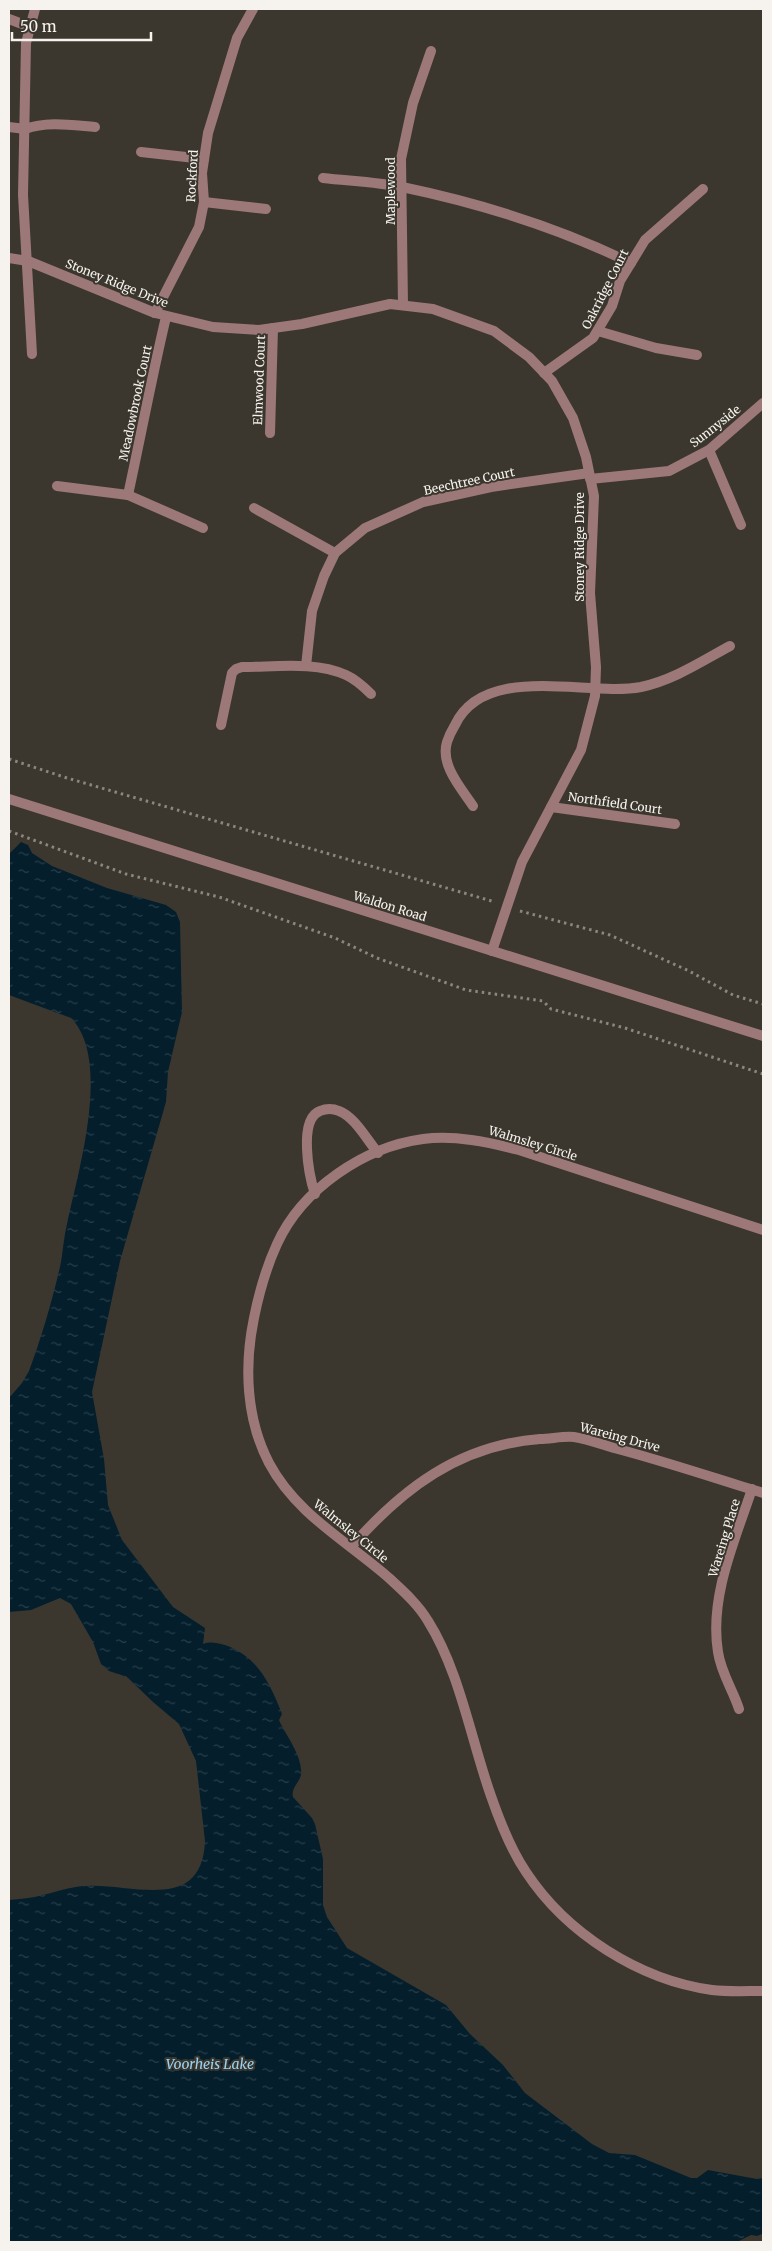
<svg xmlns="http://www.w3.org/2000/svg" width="772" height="2251" viewBox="0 0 772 2251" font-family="Merriweather,serif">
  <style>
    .water { fill: url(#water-ripples) }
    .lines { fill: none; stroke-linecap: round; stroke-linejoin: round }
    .path { stroke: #8b8780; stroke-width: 3; stroke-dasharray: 2.5 4; stroke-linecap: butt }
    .service { stroke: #9d7879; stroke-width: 10 }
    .minor { stroke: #9d7879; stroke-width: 10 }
    .tertiary { stroke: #9d7879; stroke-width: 10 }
    .labels { text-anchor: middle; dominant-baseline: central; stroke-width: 4; stroke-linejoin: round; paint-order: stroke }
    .street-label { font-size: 12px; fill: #f6f3ee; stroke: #3b372e }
    .water-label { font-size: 14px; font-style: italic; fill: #96d4f7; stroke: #3b372e }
  </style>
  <defs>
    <pattern id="water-ripples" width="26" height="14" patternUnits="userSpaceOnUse" patternTransform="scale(1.25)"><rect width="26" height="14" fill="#041e2c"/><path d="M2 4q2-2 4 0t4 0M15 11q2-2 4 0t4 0" fill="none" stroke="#293f4b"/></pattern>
  </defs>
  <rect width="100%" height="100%" fill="#3b372e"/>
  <!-- water -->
  <path class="water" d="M21 842 28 845 32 853 52 866 107 888 166 905 176 912 180 922 182 1012 168 1072 166 1102 120 1261 92 1392 104 1459 108 1505 122 1540 173 1607 205 1628 203 1644C210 1641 217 1643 225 1645 257 1656 270 1683 282 1714L279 1720C286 1736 303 1756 301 1775 299 1783 291 1788 293 1797L312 1818 315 1824 323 1859V1905L327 1917 347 1948 446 2005 470 2034 503 2065 525 2093 592 2144 609 2153 635 2155 691 2178H697L708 2170 757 2179 763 2178 762 2234 757 2236 751 2235 737 2242H9V1900C20 1899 32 1898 43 1895 56 1892 69 1887 84 1886 130 1882 202 1915 205 1841L196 1761 179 1724 153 1702 127 1677 109 1671 101 1664 93 1642 71 1604 60 1598 31 1610 9 1612V1398L22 1383 29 1371C41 1339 54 1295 61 1262 63 1249 64 1236 67 1224 78 1172 112 1060 71 1018L9 995V854Z"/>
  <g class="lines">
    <!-- path -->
    <g class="path">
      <path d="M9 759 67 778 495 902"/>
      <path d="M9 831 126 874 219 897 335 938 377 958 466 990 543 1001 551 1009 625 1028 763 1074"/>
      <path d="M520 911 610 935 689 971 733 995 763 1004"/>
    </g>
    <!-- service -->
    <g class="service">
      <path d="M25 129C47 121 71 125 95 127"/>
      <path d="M221 725 232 673 236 669 242 667C275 667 315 661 346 675 355 679 364 687 371 694"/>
      <path d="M315 1194C309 1176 298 1119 320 1111 327 1108 332 1108 339 1111 355 1117 367 1140 378 1153"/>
    </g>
    <!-- minor -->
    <g class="minor">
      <path d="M9 19 30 27"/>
      <path d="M9 127 25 129"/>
      <path d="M141 152 204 159"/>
      <path d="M323 178C349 181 376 182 402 187 484 204 557 227 631 263"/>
      <path d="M204 202 266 209"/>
      <path d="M9 258 28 261 155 313 213 327 259 330 302 324 390 304 433 309 494 331 529 357 552 381 573 418 586 457 594 496 590 593 596 667 595 696 581 750 522 862 492 951"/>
      <path d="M403 305 401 159 413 103 431 51"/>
      <path d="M155 313 199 227 204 202 202 173 208 133 237 38 253 9"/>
      <path d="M598 331 656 348 697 355"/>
      <path d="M32 354 23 195 26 43 35 9"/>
      <path d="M544 373 593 338 612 306 620 281 645 240 703 189"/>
      <path d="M270 433 273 328"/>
      <path d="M709 450 741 525"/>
      <path d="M590 479 669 471 709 450 763 403"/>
      <path d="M57 486 128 495 203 528"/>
      <path d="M128 495C141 435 152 376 166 317"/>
      <path d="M254 508 335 553"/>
      <path d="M306 666 312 611 324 576 335 553 365 528 423 502 491 487 589 473"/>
      <path d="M473 806C461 788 440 765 447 742 449 736 452 730 455 725 485 662 587 697 641 687 674 680 702 661 730 646"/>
      <path d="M551 807 675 824"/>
      <path d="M763 1230 519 1150C488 1142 455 1135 423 1139 364 1147 302 1189 277 1244 266 1268 259 1293 254 1318 244 1366 246 1419 269 1463 296 1514 347 1541 389 1578 403 1591 418 1604 428 1621 460 1672 471 1740 491 1796 500 1822 511 1850 526 1872 566 1933 639 1980 712 1990 728 1992 746 1991 763 1991"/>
      <path d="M351 1547C402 1489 459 1445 540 1439 550 1439 563 1436 574 1437 587 1439 601 1444 614 1448 664 1461 714 1478 763 1493"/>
      <path d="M739 1709C733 1690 721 1673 718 1652 709 1597 735 1540 752 1489"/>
    </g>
    <!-- tertiary -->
    <path class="tertiary" d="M9 799 763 1036"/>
  </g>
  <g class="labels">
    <!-- street labels -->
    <g class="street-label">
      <text transform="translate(192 176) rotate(-87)">Rockford</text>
      <text transform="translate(390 191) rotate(-90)">Maplewood</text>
      <text transform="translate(117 283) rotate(22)">Stoney Ridge Drive</text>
      <text transform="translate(605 289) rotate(-63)">Oakridge Court</text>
      <text transform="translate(259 380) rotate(-88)">Elmwood Court</text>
      <text transform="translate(135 403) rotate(-78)">Meadowbrook Court</text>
      <text transform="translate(715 426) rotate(-38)">Sunnyside</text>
      <text transform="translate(469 481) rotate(-12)">Beechtree Court</text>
      <text transform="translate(579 547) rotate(-90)">Stoney Ridge Drive</text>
      <text transform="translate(615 803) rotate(8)">Northfield Court</text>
      <text transform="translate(390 906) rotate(17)">Waldon Road</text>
      <text transform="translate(533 1143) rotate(17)">Walmsley Circle</text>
      <text transform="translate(620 1437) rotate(15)">Wareing Drive</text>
      <text transform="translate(351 1531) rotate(39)">Walmsley Circle</text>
      <text transform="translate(724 1538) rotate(-73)">Wareing Place</text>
    </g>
    <!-- water labels -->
    <g class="water-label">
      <text x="210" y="2064">Voorheis Lake</text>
    </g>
  </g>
  <!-- border -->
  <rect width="772" height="2251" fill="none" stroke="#f6f3ee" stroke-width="20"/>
  <!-- scale -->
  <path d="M12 32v8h139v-8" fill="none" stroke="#f6f3ee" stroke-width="2.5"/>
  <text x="20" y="32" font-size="15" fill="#f6f3ee" stroke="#3b372e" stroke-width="4" paint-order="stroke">50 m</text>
</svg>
